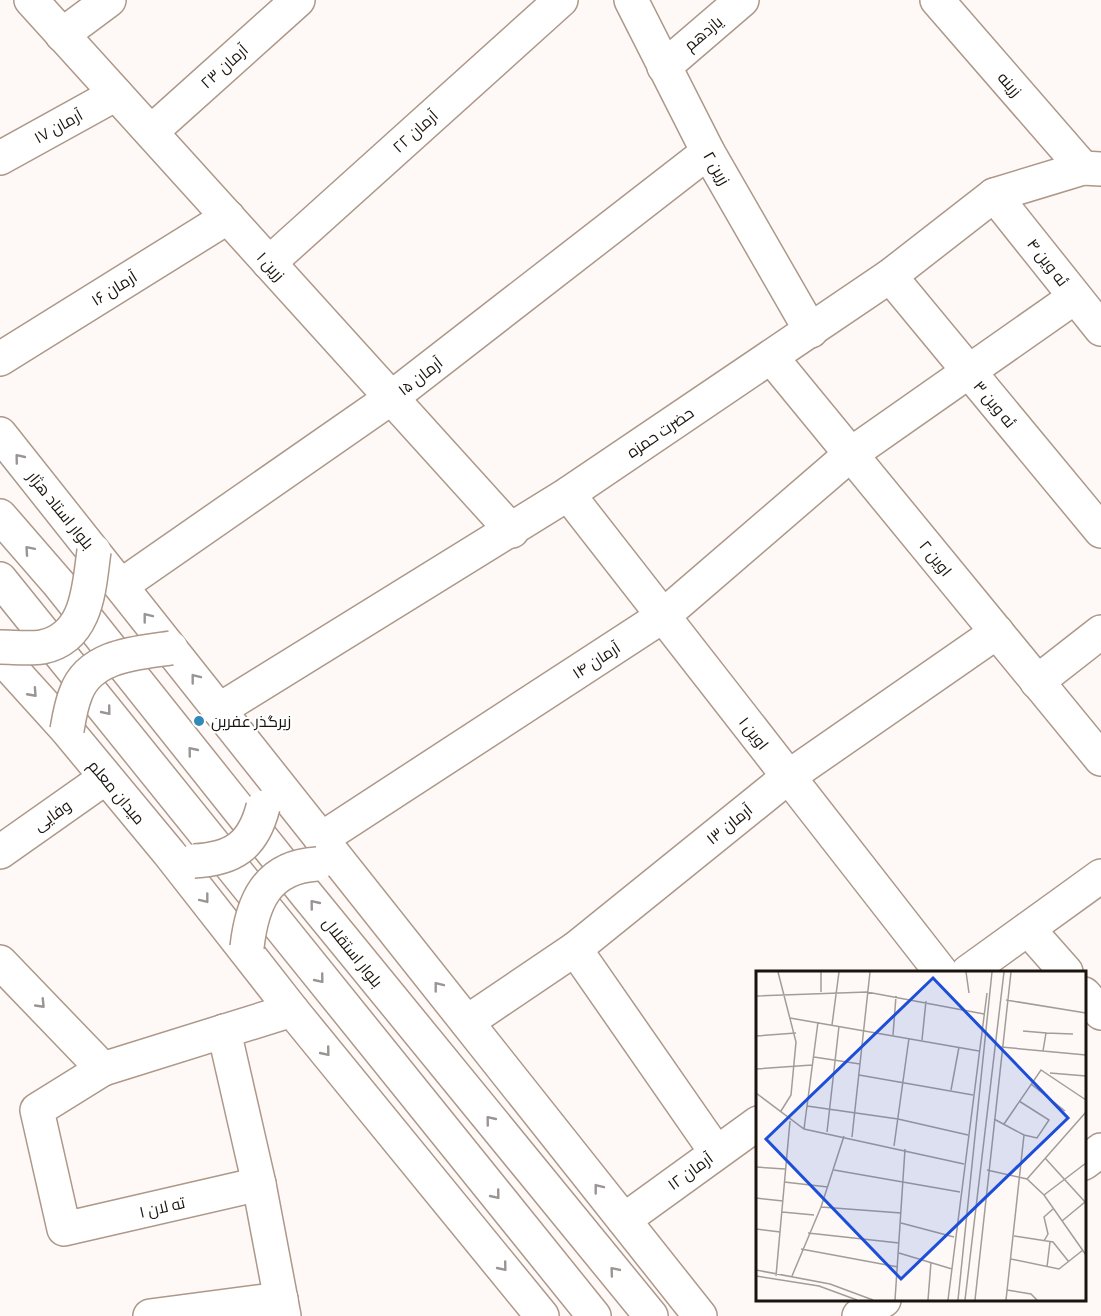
<svg xmlns="http://www.w3.org/2000/svg" width="1101" height="1316" viewBox="0 0 1101 1316" font-family="'Titillium Web',Cairo,sans-serif">
  <style>
    .lines { fill: none; stroke-linecap: round; stroke-linejoin: round }
    .minor-casing { stroke: #ad988a; stroke-width: 36 }
    .major-casing { stroke: #ad988a; stroke-width: 36 }
    .minor { stroke: #fff; stroke-width: 33 }
    .major { stroke: #fff; stroke-width: 33 }
    .major-bridge-casing { stroke: #ad988a; stroke-width: 36; stroke-linecap: butt }
    .major-bridge { stroke: #fff; stroke-width: 33 }
    .oneway { stroke: #989593 }
    .poi-dot { fill: #3289b8; stroke: #fff; stroke-width: 2 }
    .labels { text-anchor: middle; dominant-baseline: central; stroke-width: 4.5; stroke-linejoin: round; paint-order: stroke }
    .street-label { font-size: 16px; fill: #1b140e; stroke: #fff }
    .poi-label { font-size: 16px; fill: #1b140e; stroke: #fff; text-anchor: start }
    .inset-road { fill: none; stroke: #a39d99; stroke-width: 1.5 }
    .view { fill: #1d4ed8; fill-opacity: 0.15; stroke: #1d4ed8; stroke-width: 3 }
    .inset-edge { fill: none; stroke: #1b140e; stroke-width: 3 }
  </style>
  <rect width="100%" height="100%" fill="#fef9f6"/>
  <g class="lines">
    <!-- minor casing -->
    <g class="minor-casing">
      <g id="minor">
        <path d="M31 0 512 531"/>
        <path d="M631 0 708 152 811 331"/>
        <path d="M937 0 1083 168"/>
        <path d="M62 35 109 0"/>
        <path d="M664 67 742 0"/>
        <path d="M151 132 298 0"/>
        <path d="M0 158 116 94"/>
        <path d="M994 195 1101 329"/>
        <path d="M269 263 561 0"/>
        <path d="M890 276 1101 531"/>
        <path d="M771 357 1101 759"/>
        <path d="M0 359 228 217"/>
        <path d="M568 494 941 972"/>
        <path d="M122 585 391 398 708 152"/>
        <path d="M1037 682 1101 632"/>
        <path d="M219 710 568 494 890 276 994 195 1083 168 1101 169"/>
        <path d="M321 839 663 616 851 454 1075 297"/>
        <path d="M0 852 105 778"/>
        <path d="M1028 929 1066 972"/>
        <path d="M575 949 716 1152"/>
        <path d="M0 962 103 1069 292 1010"/>
        <path d="M968 972 1101 876"/>
        <path d="M1084 994 1101 1013"/>
        <path d="M467 1022 575 949 788 777 997 632"/>
        <path d="M224 1031 259 1184 284 1316"/>
        <path d="M103 1069 37 1110 64 1229 259 1184"/>
        <path d="M1084 1163 1101 1150"/>
        <path d="M624 1220 758 1123"/>
        <path d="M150 1316 281 1299"/>
        <path d="M859 1316 884 1300"/>
      </g>
    </g>
    <!-- major casing -->
    <g class="major-casing">
      <g id="major">
        <path d="M0 434 700 1316"/>
        <path d="M0 516 59 584 307 895 651 1316"/>
        <path d="M0 579 594 1316"/>
        <path d="M0 656 67 730 169 853 292 1010 542 1316"/>
      </g>
    </g>
    <!-- minor -->
    <use href="#minor" class="minor"/>
    <!-- major -->
    <use href="#major" class="major"/>
    <!-- major-bridge casing -->
    <g class="major-bridge-casing">
      <g id="major-bridge">
        <path d="M0 647C13 647 29 649 42 647 88 638 89 587 94 551"/>
        <path d="M67 730C69 718 71 705 76 693 90 655 137 653 171 648"/>
        <path d="M194 861C233 859 253 846 263 807"/>
        <path d="M247 947C252 903 266 867 317 864"/>
      </g>
    </g>
    <!-- major-bridge -->
    <use href="#major-bridge" class="major-bridge"/>
  </g>
  <!-- one-way arrows -->
  <defs><path id="oneway-chevron" d="M-2-3.5L2.5 0L-2 3.5" fill="none" stroke-width="1.6" stroke-linecap="round" stroke-linejoin="round" transform="scale(1.5)"/></defs>
  <g class="oneway">
    <use href="#oneway-chevron" transform="translate(19 458) rotate(-129)"/>
    <use href="#oneway-chevron" transform="translate(29 550) rotate(-131)"/>
    <use href="#oneway-chevron" transform="translate(147 617) rotate(-128)"/>
    <use href="#oneway-chevron" transform="translate(195 678) rotate(-128)"/>
    <use href="#oneway-chevron" transform="translate(33 693) rotate(48)"/>
    <use href="#oneway-chevron" transform="translate(107 711) rotate(51)"/>
    <use href="#oneway-chevron" transform="translate(192 751) rotate(-129)"/>
    <use href="#oneway-chevron" transform="translate(205 899) rotate(52)"/>
    <use href="#oneway-chevron" transform="translate(314 904) rotate(-129)"/>
    <use href="#oneway-chevron" transform="translate(320 979) rotate(51)"/>
    <use href="#oneway-chevron" transform="translate(438 986) rotate(-128)"/>
    <use href="#oneway-chevron" transform="translate(41 1004) rotate(46)"/>
    <use href="#oneway-chevron" transform="translate(326 1052) rotate(51)"/>
    <use href="#oneway-chevron" transform="translate(490 1120) rotate(-129)"/>
    <use href="#oneway-chevron" transform="translate(598 1188) rotate(-128)"/>
    <use href="#oneway-chevron" transform="translate(496 1195) rotate(51)"/>
    <use href="#oneway-chevron" transform="translate(503 1267) rotate(51)"/>
    <use href="#oneway-chevron" transform="translate(614 1271) rotate(-130)"/>
  </g>
  <!-- markers -->
  <circle class="poi-dot" cx="199" cy="721" r="6"/>
  <g class="labels">
    <!-- street labels -->
    <g class="street-label">
      <text transform="translate(703 33) rotate(-40)">یازدهم</text>
      <text transform="translate(224 66) rotate(-42)">آرمان ۲۳</text>
      <text transform="translate(1010 84) rotate(49)">زرینه</text>
      <text transform="translate(58 126) rotate(-29)">آرمان ۱۷</text>
      <text transform="translate(415 131) rotate(-42)">آرمان ۲۲</text>
      <text transform="translate(717 168) rotate(60)">زرین ۲</text>
      <text transform="translate(1048 262) rotate(52)">ئه وین ۴</text>
      <text transform="translate(271 266) rotate(48)">زرین ۱</text>
      <text transform="translate(114 288) rotate(-32)">آرمان ۱۶</text>
      <text transform="translate(420 376) rotate(-38)">آرمان ۱۵</text>
      <text transform="translate(995 404) rotate(50)">ئه وین ۳</text>
      <text transform="translate(660 432) rotate(-34)">حضرت حمزه</text>
      <text transform="translate(61 510) rotate(51)">بلوار استاد هژار</text>
      <text transform="translate(936 558) rotate(51)">اوین ۲</text>
      <text transform="translate(596 660) rotate(-33)">آرمان ۱۴</text>
      <text transform="translate(754 733) rotate(52)">اوین ۱</text>
      <text transform="translate(117 792) rotate(50)">میدان معلم</text>
      <text transform="translate(52 815) rotate(-35)">وفایی</text>
      <text transform="translate(729 824) rotate(-39)">آرمان ۱۳</text>
      <text transform="translate(353 952) rotate(51)">بلوار استقلال</text>
      <text transform="translate(690 1171) rotate(-36)">آرمان ۱۲</text>
      <text transform="translate(162 1207) rotate(-13)">ته لان ۱</text>
    </g>
    <!-- poi labels -->
    <g class="poi-label">
      <text x="211" y="721">زیرگذر عفرین</text>
    </g>
  </g>
  <!-- overview -->
  <g transform="translate(756 971)">
    <rect width="330" height="330" fill="#fef9f6"/>
    <path class="inset-road" d="M22 1 40 71 35 124 25 140M210 1 213 22M65 21V1M0 25 111 21 228 43M250 29 330 42M34 47 223 80M76 54 83 1M267 60 290 62 287 80M290 62 317 63M137 64 140 25M0 65 40 62M166 69 170 30M245 76 330 84M58 86 104 93M0 98 56 94M294 102 330 105M103 104 217 124M275 113 309 140M195 119 203 76M0 122 48 158 208 193M263 130 293 149 281 167 268 164M51 135 142 148 212 164M238 148 268 164 250 329M248 153 285 99 330 129M48 158 62 51M71 161 83 55M96 166 114 1M138 175 153 67M289 187 330 232M0 196 29 198M78 199 204 221M231 199 271 208 288 224 330 284M271 208 330 141M28 211 72 216M288 224 330 192M0 227 27 230M65 236 145 242M26 241 58 244M306 250 329 231M145 252 198 266M0 258 24 261M52 262 143 272M258 265 297 271 313 291M288 270 292 263 288 246 297 238M45 278 142 296M143 282 196 298M255 288 303 298 327 279M291 296 294 271M0 299 74 313 117 329M0 305 63 315 101 329M20 305 34 150M36 305 65 236 88 165M251 319 275 323 281 329M139 329 149 178M172 329 175 291M192 329 231 22M202 329 236 1M209 329 248 1M219 329 255 1"/>
    <path class="view" d="M177 7 312 147 145 308 10 168Z"/>
    <rect width="330" height="330" class="inset-edge"/>
  </g>
</svg>
